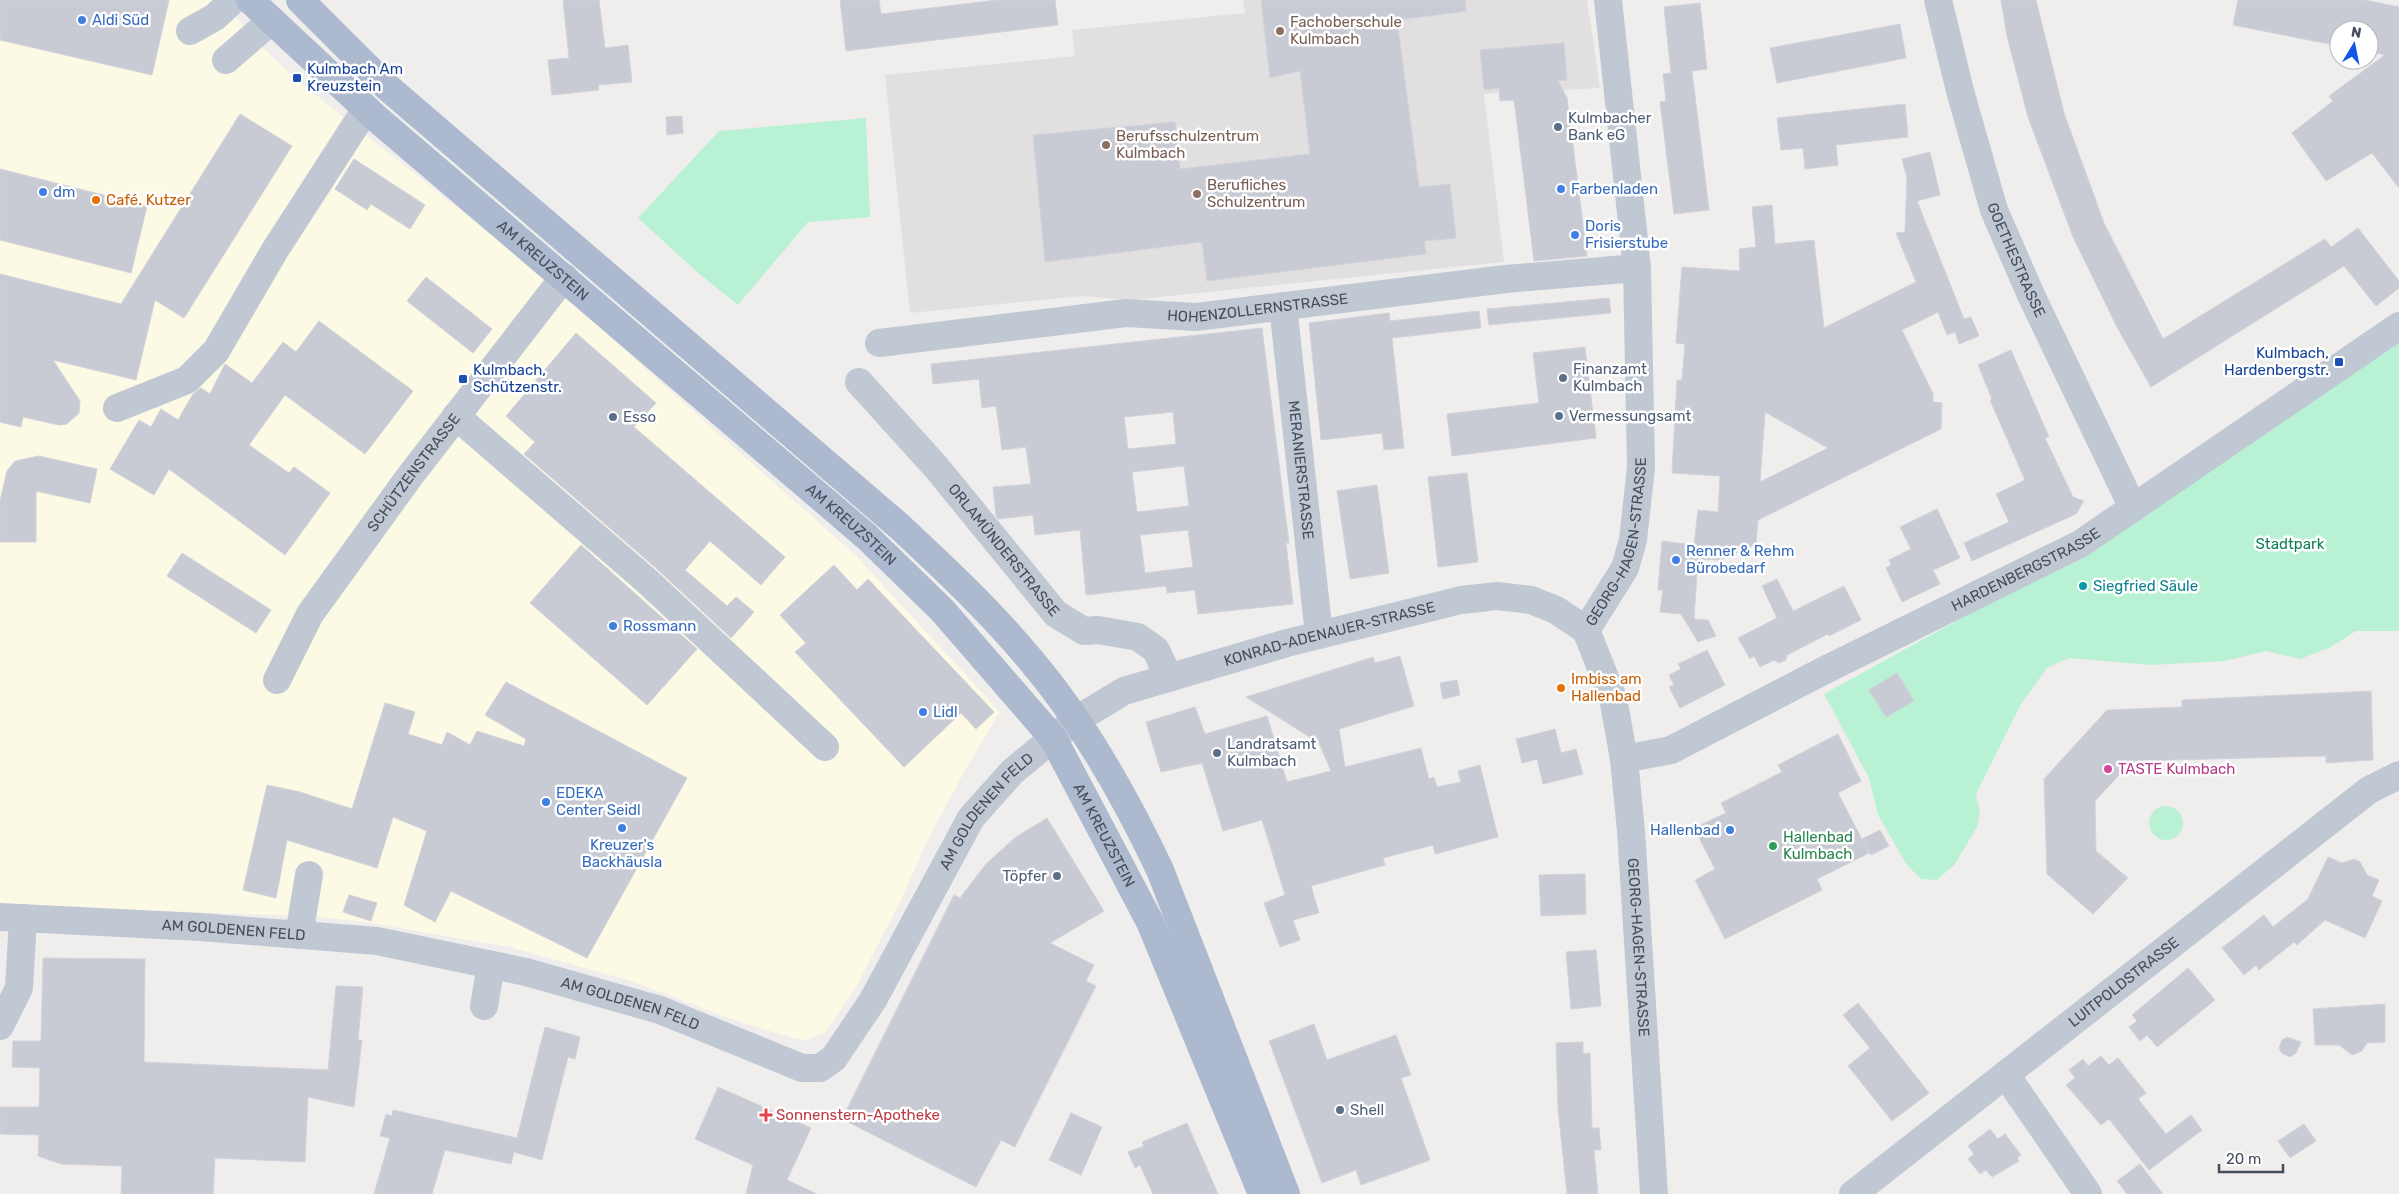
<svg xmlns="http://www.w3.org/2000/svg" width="2399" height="1194" viewBox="0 0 2399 1194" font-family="Rubik,sans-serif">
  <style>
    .commercial { fill: #fcf9e5 }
    .education { fill: #e1dfdf }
    .green { fill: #b9f1d5 }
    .building { fill: #c9cbd4; stroke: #d1d2da; fill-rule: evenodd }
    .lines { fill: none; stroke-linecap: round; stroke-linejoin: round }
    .minor { stroke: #c0c8d4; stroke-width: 28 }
    .major { stroke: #acb9ce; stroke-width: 28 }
    .shop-dot { fill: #3f7fe0; stroke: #fff; stroke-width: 2 }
    .education-dot { fill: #8d6e63; stroke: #fff; stroke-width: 2 }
    .transit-dot { fill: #1a4fb4; stroke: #fff; stroke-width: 2 }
    .service-dot { fill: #5c6f8a; stroke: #fff; stroke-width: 2 }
    .food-dot { fill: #e8710a; stroke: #fff; stroke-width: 2 }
    .culture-dot { fill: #0f9aa8; stroke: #fff; stroke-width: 2 }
    .hotel-dot { fill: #d1479c; stroke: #fff; stroke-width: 2 }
    .leisure-dot { fill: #2e9e5b; stroke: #fff; stroke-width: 2 }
    .health-dot { fill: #e0444e; stroke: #fff; stroke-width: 2 }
    .labels { text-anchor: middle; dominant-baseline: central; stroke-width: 5; stroke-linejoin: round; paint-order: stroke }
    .shop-label { font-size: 15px; fill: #366cbe; stroke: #fff; text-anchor: start }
    .education-label { font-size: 15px; fill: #785e54; stroke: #fff; text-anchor: start }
    .transit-label { font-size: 15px; fill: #164399; stroke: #fff; text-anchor: start }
    .service-label { font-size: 15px; fill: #4e5e75; stroke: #fff; text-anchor: start }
    .food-label { font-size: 15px; fill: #c56008; stroke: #fff; text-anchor: start }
    .street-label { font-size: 15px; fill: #454e5c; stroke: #fff }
    .park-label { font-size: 15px; fill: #128057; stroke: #fff }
    .culture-label { font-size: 15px; fill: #0d838f; stroke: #fff; text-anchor: start }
    .hotel-label { font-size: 15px; fill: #b23c85; stroke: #fff; text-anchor: start }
    .leisure-label { font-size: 15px; fill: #27864d; stroke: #fff; text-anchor: start }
    .health-label { font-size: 15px; fill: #be3a42; stroke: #fff; text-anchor: start }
  </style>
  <rect width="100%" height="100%" fill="#f0eeed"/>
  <!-- commercial -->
  <path class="commercial" d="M0 0H221L269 54 301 83 522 259 854 554 1000 712 964 772 927 841 902 898 856 987 825 1033 806 1040 793 1038 737 1021 631 981 510 947 371 923 312 916 0 906Z"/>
  <!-- education -->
  <path class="education" d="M1243 0H1587L1600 88 1484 94 1504 262 1130 300 1082 296 910 313 885 75 1075 56 1072 30 1245 13Z"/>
  <!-- green -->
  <g class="green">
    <path d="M866 118 870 217 808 222 738 305 697 272 638 218 719 131Z"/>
    <path d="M2399 339V631H2356L2331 647 2300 659 2266 651 2225 661 2151 665 2069 658 2047 668 2021 704 1976 794 1980 812 1977 827 1955 864 1937 880 1921 879 1907 865 1878 815 1869 778 1824 694 2080 553Z"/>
    <circle cx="2166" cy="823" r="17"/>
  </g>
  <!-- building -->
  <g class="building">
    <path d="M0 0H169L152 75 0 40Z"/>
    <path d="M563 0H599L605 48 628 45 632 82 598 85 599 90 552 95 548 60 569 58Z"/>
    <path d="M840 0H879L881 14 997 0H1055L1058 25 846 51Z"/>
    <path d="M1261 0H1465L1466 11 1397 20 1419 187 1450 184 1456 238 1424 241 1426 254 1207 281 1202 242 1045 262 1033 135 1175 122 1180 169 1310 154 1300 71 1270 78Z"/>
    <path d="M2001 0H2036L2064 113 2104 223 2163 339 2325 239 2331 247 2358 228 2399 281V288L2376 306 2344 266 2151 387 2118 329 2073 237 2028 117 2007 36Z"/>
    <path d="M2238 0H2365L2399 7V188L2372 153 2326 181 2292 133 2333 101 2329 96 2385 55 2369 51V30H2339V46L2233 25Z"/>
    <path d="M1700 3 1707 69 1692 71 1709 210 1674 214 1660 102 1666 101 1663 74 1671 73 1664 7Z"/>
    <path d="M1900 24 1906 58 1777 83 1770 48Z"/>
    <path d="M1564 43 1567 80 1558 81 1567 98 1587 256 1534 261 1514 100 1500 101 1499 88 1484 90 1480 50Z"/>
    <path d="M1905 104 1908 137 1836 145 1838 165 1805 169 1803 148 1781 150 1777 118Z"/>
    <path d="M240 114 292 146 184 318 155 300 136 380 53 360 80 401 79 413 67 424 59 425 23 417 21 427 0 422V274L121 304Z"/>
    <path d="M682 116 683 133 667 135 666 117Z"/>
    <path d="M1930 152 1940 195 1917 201 1964 319 1971 317 1979 336 1959 344 1955 332 1947 335 1938 312 1902 330 1933 394V402L1942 403 1941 429 1758 520 1756 544 1721 560 1698 559 1694 619 1708 620 1716 636 1698 642 1681 614 1660 612 1663 590H1658L1662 541 1694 545 1698 510 1718 512 1720 476 1672 473 1677 380H1682L1685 344 1676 343 1682 267 1740 271 1739 249 1756 247 1752 207 1772 205 1775 244 1814 240 1824 328 1916 282 1896 233 1905 232 1907 178 1902 159ZM1765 412 1828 448 1760 482Z"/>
    <path d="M354 159 425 205 410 229 371 204 367 210 335 189Z"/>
    <path d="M0 169 147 206 131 273 0 240Z"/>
    <path d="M426 277 492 329 473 353 407 301Z"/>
    <path d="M1609 298 1611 313 1489 325 1487 309Z"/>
    <path d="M1479 311 1481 328 1392 338 1404 448 1384 450 1382 433 1321 440 1309 323 1389 313 1390 321Z"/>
    <path d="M319 321 413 391 365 454 285 395 249 445 289 473 294 467 330 493 285 555 169 469 154 495 110 469 139 420 151 427 161 409 178 420 193 394 201 388 210 394 225 364 252 383 283 342 296 352Z"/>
    <path d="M1262 328 1289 543H1286L1293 604 1198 614 1195 590 1167 593 1166 586 1086 595 1080 530 1035 535 1033 515 998 519 996 516 993 487 1031 484 1026 447 1002 450 996 406 982 408 979 379 933 384 931 364ZM1173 412 1176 444 1128 449 1124 417ZM1184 466 1189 506 1137 512 1132 472ZM1188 530 1193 567 1145 573 1140 535Z"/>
    <path d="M576 333 656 403 634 427 785 557 761 585 710 541 685 570 727 606 736 597 754 612 731 638 657 569 524 454 535 442 506 416Z"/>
    <path d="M1585 347 1596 438 1452 456 1447 414 1539 403 1533 353Z"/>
    <path d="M2011 350 2049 437 2045 438 2073 497 2084 501 2076 514 1972 561 1964 543 2009 522 1996 494 2025 480 1990 400 1992 399 1978 365Z"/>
    <path d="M39 456 97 469 90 503 36 491V542H0V501L7 471 15 461Z"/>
    <path d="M1467 473 1478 562 1438 567 1428 477Z"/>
    <path d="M1377 485 1389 573 1350 579 1337 491Z"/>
    <path d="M1937 509 1960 558 1933 570 1940 584 1902 602 1886 568 1891 565 1889 560 1911 549 1900 527Z"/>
    <path d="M581 545 697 649 647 705 530 603Z"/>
    <path d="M182 553 271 610 256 633 167 576Z"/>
    <path d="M834 565 857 590 868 579 994 712 976 729 961 713 904 767 795 652 806 643 780 615Z"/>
    <path d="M1777 579 1793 611 1844 586 1861 620 1829 636 1828 634 1787 655 1786 660 1779 663 1774 660 1760 667 1754 656 1750 659 1738 638 1777 618 1762 586Z"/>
    <path d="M1707 650 1725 685 1680 708 1669 687 1674 685 1669 675 1681 669 1678 664Z"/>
    <path d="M1400 656 1414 706 1339 729 1345 767 1421 748 1429 779 1434 777 1437 787 1461 782 1458 771 1480 765 1498 837 1435 854 1433 845 1383 858 1385 865 1311 886 1319 913 1293 920 1300 940 1280 947 1264 903 1285 895 1262 820 1223 831 1202 763 1161 772 1146 722 1195 707 1205 734 1267 716 1287 782 1331 771 1319 743 1246 697 1373 657 1375 663Z"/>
    <path d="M1897 673 1914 701 1886 717 1869 690Z"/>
    <path d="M1457 680 1460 695 1443 699 1440 683Z"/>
    <path d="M506 682 687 778 587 958 451 891 435 922 404 905 427 831 393 817 377 868 287 840 276 898 243 890 267 785 300 792 352 809 385 703 415 712 408 734 442 745 447 732 470 745 477 731 524 746 526 739 485 715Z"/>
    <path d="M2371 691 2373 760 2326 763V756L2132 761 2095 801 2096 851 2128 878 2093 914 2047 874 2044 779 2107 710 2182 707V700Z"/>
    <path d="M1555 729 1561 753 1576 749 1583 774 1543 784 1537 759 1522 763 1516 739Z"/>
    <path d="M1838 734 1861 781 1838 793 1869 853 1817 879 1822 890 1725 939 1695 880 1715 869 1694 828 1726 813 1721 803 1782 772 1778 765Z"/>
    <path d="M1047 818 1104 911 1050 943 1094 965 1086 981 1096 986 1015 1147 1001 1140 976 1187 842 1119 954 895 960 898 986 864 1016 837Z"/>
    <path d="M1880 830 1889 846 1871 855 1862 839Z"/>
    <path d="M2328 857 2342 863 2354 859 2360 862 2367 875 2379 880 2372 896 2382 901 2365 938 2325 920 2297 945 2294 942 2259 970 2256 965 2244 975 2222 948 2264 915 2273 927 2308 899Z"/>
    <path d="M1585 874 1586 914 1541 916 1539 875Z"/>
    <path d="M349 895 377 903 371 921 343 912Z"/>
    <path d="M1596 950 1601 1006 1571 1009 1566 952Z"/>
    <path d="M43 958 145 959 144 1062 328 1070 336 986 363 987 358 1040H362L354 1107 308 1097 305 1162 215 1158 213 1194H121L122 1166 61 1164 38 1156 39 1135 0 1134V1107H39L40 1068 12 1067 13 1041H41Z"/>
    <path d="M2188 968 2215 1000 2157 1047 2147 1035 2140 1041 2129 1027 2137 1021 2132 1015Z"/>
    <path d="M1858 1003 1929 1093 1892 1121 1848 1066 1870 1048 1843 1015Z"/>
    <path d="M2385 1004V1042L2367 1043 2362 1051 2352 1055 2339 1045H2315L2313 1009Z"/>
    <path d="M1314 1024 1327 1060 1396 1035 1411 1075 1401 1078 1430 1160 1361 1185 1356 1170 1322 1183 1269 1041Z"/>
    <path d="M545 1027 580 1037 575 1059 568 1057 542 1160 514 1152 511 1164 445 1150 432 1194H374L390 1138 380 1136 386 1114 392 1116 393 1110 517 1138Z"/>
    <path d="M2287 1037 2301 1042 2296 1053 2290 1057 2282 1053 2279 1048 2282 1040Z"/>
    <path d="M1583 1042V1054L1590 1053 1592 1128H1599L1601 1150H1594L1598 1194H1567L1558 1109 1556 1043Z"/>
    <path d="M2101 1056 2109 1065 2118 1058 2146 1093 2138 1099 2166 1134 2191 1115 2202 1130 2149 1170 2109 1119 2101 1125 2066 1085 2075 1078 2069 1070 2083 1059 2088 1066Z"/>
    <path d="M718 1087 811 1128 787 1180 817 1194H746L753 1165 695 1139Z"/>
    <path d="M1071 1113 1102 1127 1081 1175 1049 1160Z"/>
    <path d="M1187 1123 1218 1194H1153L1140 1165 1135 1168 1128 1152 1144 1146 1142 1142Z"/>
    <path d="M2304 1124 2316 1141 2290 1158 2278 1141Z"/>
    <path d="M1990 1129 1998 1139 2005 1134 2021 1155 2017 1158 2019 1161 1992 1177 1986 1170 1980 1174 1968 1159 1974 1154 1968 1146Z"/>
    <path d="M2140 1164 2163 1194H2127L2117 1181Z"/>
  </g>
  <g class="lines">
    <!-- minor -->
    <g class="minor">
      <path id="s1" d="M1938 0 1960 91 1994 210 2031 295 2133 508"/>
      <path d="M190 31 215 17 233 0"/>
      <path d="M226 60 271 21"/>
      <path id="s2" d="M1283 306 1319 635"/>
      <path id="s3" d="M879 343 1126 313 1196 317 1506 279 1637 268"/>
      <path id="s4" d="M859 382 936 467 1056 614 1084 631 1098 630 1138 637 1156 650 1169 678"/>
      <path d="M117 408 187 380 216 351 275 250 366 109"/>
      <path d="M456 416 647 581 825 747"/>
      <path id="s5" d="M1586 630 1625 568 1633 540 1641 467 1637 268 1608 0"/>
      <path id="s6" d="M1586 630 1613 698 1624 759 1631 831 1654 1194"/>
      <path id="s7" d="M277 680 310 614 410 476 564 277"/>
      <path id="s8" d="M1624 759 1671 750 1823 671 2080 544 2399 326"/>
      <path id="s9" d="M0 917 200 927 377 941 526 972 660 1010 802 1068H820L834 1058 873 1000 971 818 1012 772 1053 738 1076 720 1124 691 1287 643 1461 600 1497 596 1531 600 1556 610 1586 630"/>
      <path d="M299 935 309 875"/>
      <path d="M484 1006 491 965"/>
      <path d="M0 1026 19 988 23 918"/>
      <path d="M2006 1075 2088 1194"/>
      <path id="s10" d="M1853 1194 2369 790 2399 775"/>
    </g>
    <!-- major -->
    <g class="major">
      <path id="s11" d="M250 0 376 118 867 537 942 610 1053 738 1150 922 1262 1194"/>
      <path d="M300 0 386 86 899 526C944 568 989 610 1029 658 1083 721 1125 796 1160 870L1286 1194"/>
    </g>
  </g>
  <!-- markers -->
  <g class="shop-dot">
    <circle cx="82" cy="20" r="5"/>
    <circle cx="1561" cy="189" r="5"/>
    <circle cx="43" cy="192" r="5"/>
    <circle cx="1575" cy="235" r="5"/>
    <circle cx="1676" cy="560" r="5"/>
    <circle cx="613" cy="626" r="5"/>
    <circle cx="923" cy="712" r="5"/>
    <circle cx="546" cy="802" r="5"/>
    <circle cx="622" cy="828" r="5"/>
    <circle cx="1730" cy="830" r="5"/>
  </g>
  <g class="education-dot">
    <circle cx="1280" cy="31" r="5"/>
    <circle cx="1106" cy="145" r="5"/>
    <circle cx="1197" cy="194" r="5"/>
  </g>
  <g class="transit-dot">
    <rect x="292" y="73" width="10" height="10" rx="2.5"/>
    <rect x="2334" y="357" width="10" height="10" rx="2.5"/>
    <rect x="458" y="374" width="10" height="10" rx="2.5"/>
  </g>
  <g class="service-dot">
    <circle cx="1558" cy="127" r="5"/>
    <circle cx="1563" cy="378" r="5"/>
    <circle cx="1559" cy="416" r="5"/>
    <circle cx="613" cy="417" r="5"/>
    <circle cx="1217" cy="753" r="5"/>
    <circle cx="1057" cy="876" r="5"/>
    <circle cx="1340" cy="1110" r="5"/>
  </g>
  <g class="food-dot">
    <circle cx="96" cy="200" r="5"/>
    <circle cx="1561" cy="688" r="5"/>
  </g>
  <circle class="culture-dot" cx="2083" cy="586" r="5"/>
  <circle class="hotel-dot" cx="2108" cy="769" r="5"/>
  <circle class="leisure-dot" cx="1773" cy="846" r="5"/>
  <path class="health-dot" d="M763.5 1107.5h5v5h5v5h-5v5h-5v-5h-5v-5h5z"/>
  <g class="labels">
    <!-- shop labels -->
    <g class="shop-label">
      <text x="92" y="20">Aldi Süd</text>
      <text x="1571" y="189">Farbenladen</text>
      <text x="53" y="192">dm</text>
      <text x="1585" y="226">Doris<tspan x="1585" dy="17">Frisierstube</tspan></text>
      <text x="1686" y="551">Renner &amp; Rehm<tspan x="1686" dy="17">Bürobedarf</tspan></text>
      <text x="623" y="626">Rossmann</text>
      <text x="933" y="712">Lidl</text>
      <text x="556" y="793">EDEKA<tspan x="556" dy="17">Center Seidl</tspan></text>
      <text x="1720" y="830" text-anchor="end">Hallenbad</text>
      <text x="622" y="845" text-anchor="middle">Kreuzer's<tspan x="622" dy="17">Backhäusla</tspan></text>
    </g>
    <!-- education labels -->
    <g class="education-label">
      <text x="1290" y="22">Fachoberschule<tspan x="1290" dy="17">Kulmbach</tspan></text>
      <text x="1116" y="136">Berufsschulzentrum<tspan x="1116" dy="17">Kulmbach</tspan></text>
      <text x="1207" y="185">Berufliches<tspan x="1207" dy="17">Schulzentrum</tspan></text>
    </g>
    <!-- transit labels -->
    <g class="transit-label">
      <text x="307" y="69">Kulmbach Am<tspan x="307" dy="17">Kreuzstein</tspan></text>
      <text x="2329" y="353" text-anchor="end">Kulmbach,<tspan x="2329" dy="17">Hardenbergstr.</tspan></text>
      <text x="473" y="370">Kulmbach,<tspan x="473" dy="17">Schützenstr.</tspan></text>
    </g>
    <!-- service labels -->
    <g class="service-label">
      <text x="1568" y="118">Kulmbacher<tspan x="1568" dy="17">Bank eG</tspan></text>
      <text x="1573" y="369">Finanzamt<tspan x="1573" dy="17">Kulmbach</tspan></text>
      <text x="1569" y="416">Vermessungsamt</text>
      <text x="623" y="417">Esso</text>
      <text x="1227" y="744">Landratsamt<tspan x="1227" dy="17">Kulmbach</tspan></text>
      <text x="1047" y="876" text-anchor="end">Töpfer</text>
      <text x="1350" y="1110">Shell</text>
    </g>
    <!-- food labels -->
    <g class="food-label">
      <text x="106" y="200">Café. Kutzer</text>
      <text x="1571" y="679">Imbiss am<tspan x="1571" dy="17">Hallenbad</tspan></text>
    </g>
    <!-- street labels -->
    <g class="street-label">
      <text stroke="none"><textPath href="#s11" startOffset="392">AM KREUZSTEIN</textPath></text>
      <text stroke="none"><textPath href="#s1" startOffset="272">GOETHESTRASSE</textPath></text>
      <text stroke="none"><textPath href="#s3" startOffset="381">HOHENZOLLERNSTRASSE</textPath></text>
      <text stroke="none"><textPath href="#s2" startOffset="165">MERANIERSTRASSE</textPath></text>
      <text stroke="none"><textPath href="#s7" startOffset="249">SCHÜTZENSTRASSE</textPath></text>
      <text stroke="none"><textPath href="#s11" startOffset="798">AM KREUZSTEIN</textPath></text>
      <text stroke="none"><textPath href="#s5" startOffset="96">GEORG-HAGEN-STRASSE</textPath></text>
      <text stroke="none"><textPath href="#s4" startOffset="222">ORLAMÜNDERSTRASSE</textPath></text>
      <text stroke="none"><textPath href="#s8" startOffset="446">HARDENBERGSTRASSE</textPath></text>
      <text stroke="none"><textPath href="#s9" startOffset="1548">KONRAD-ADENAUER-STRASSE</textPath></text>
      <text stroke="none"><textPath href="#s9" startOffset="1149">AM GOLDENEN FELD</textPath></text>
      <text stroke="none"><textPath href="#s11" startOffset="1202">AM KREUZSTEIN</textPath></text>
      <text stroke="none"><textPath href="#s9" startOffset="234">AM GOLDENEN FELD</textPath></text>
      <text stroke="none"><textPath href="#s6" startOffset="324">GEORG-HAGEN-STRASSE</textPath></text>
      <text stroke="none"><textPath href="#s10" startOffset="344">LUITPOLDSTRASSE</textPath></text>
      <text stroke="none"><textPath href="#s9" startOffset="639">AM GOLDENEN FELD</textPath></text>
    </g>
    <!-- park labels -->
    <g class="park-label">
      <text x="2290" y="544">Stadtpark</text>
    </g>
    <!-- culture labels -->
    <g class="culture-label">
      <text x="2093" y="586">Siegfried Säule</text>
    </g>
    <!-- hotel labels -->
    <g class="hotel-label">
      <text x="2118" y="769">TASTE Kulmbach</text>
    </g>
    <!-- leisure labels -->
    <g class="leisure-label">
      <text x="1783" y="837">Hallenbad<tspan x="1783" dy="17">Kulmbach</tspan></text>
    </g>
    <!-- health labels -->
    <g class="health-label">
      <text x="776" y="1115">Sonnenstern-Apotheke</text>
    </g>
  </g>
  <!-- north arrow -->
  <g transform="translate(2354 45) rotate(10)"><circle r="24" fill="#ffffff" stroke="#b5b8be"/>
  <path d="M0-4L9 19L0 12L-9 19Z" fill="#1154e7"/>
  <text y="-8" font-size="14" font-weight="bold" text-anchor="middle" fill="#454e5c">N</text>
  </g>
  <!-- scale -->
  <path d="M2219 1164v8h64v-8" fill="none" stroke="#454e5c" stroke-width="2.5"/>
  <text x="2226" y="1164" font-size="15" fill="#454e5c" stroke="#ffffff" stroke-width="4" paint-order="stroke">20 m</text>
</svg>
